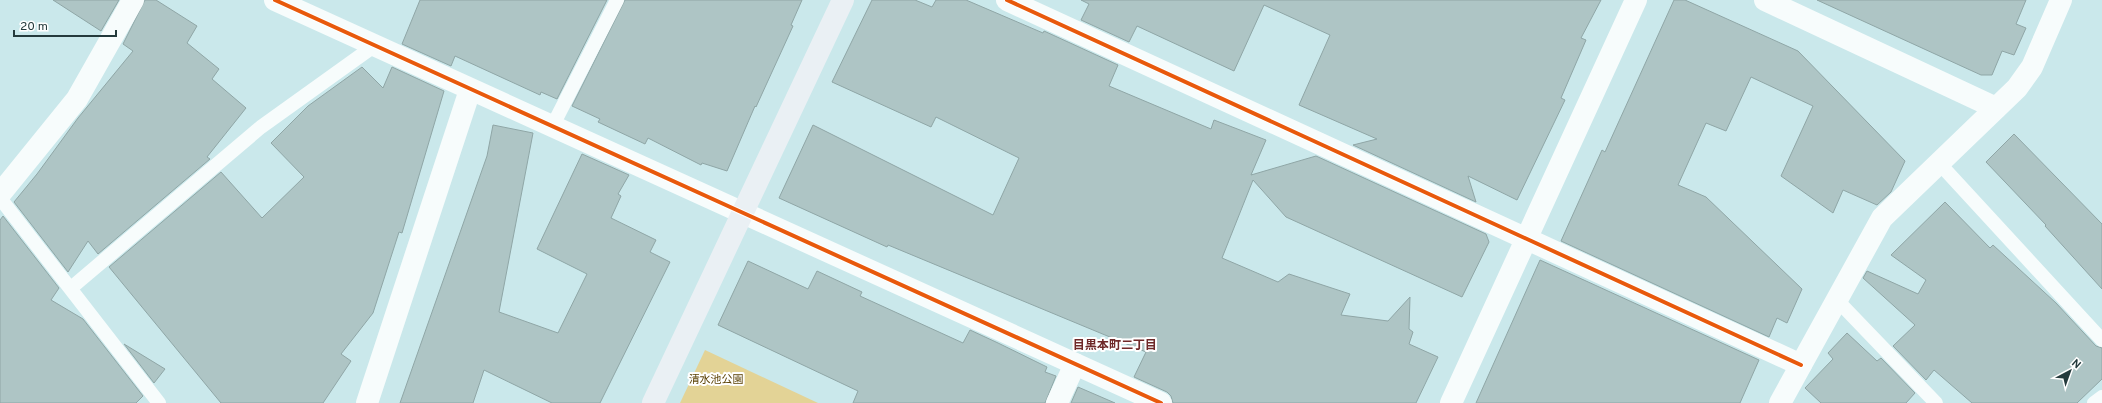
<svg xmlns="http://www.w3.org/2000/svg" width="2102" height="403" viewBox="0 0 2102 403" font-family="Overpass,'Noto Sans JP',sans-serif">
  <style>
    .green { fill: #e3d396 }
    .building { fill: #aec5c5; stroke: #8fa6a6 }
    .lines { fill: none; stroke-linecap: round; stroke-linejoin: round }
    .lane { stroke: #f7fcfc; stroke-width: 14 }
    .street { stroke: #f7fcfc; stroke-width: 22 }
    .secondary { stroke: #eaf0f4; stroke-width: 22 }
    .cycleway-casing { stroke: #fff; stroke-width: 6 }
    .cycleway { stroke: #e8590c; stroke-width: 4 }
    .labels { text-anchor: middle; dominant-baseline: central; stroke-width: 4; stroke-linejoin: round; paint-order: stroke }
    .park-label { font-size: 11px; fill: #5c4307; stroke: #fff }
    .neighbourhood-label { font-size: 12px; font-weight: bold; fill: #6f2929; stroke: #fff }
  </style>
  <rect width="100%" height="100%" fill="#cae8eb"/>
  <!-- green -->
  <path class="green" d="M705 350 818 403H680Z"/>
  <!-- building -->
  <g class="building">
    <path d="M53 0H119L101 31Z"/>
    <path d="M145 0H156L197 26 187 43 219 69 212 79 246 108 207 157 210 159 98 254 88 241 68 272 14 202 37 174 78 118 133 51 123 44Z"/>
    <path d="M420 0H607L557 99 541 92 540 95 455 56 451 66 402 44Z"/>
    <path d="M625 0H802L791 25 793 26 756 107 755 106 727 171 702 163 701 165 648 138 645 144 598 122 600 119 572 106Z"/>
    <path d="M872 0H915L932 7 936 0H966L1043 33 1044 31 1118 65 1109 86 1211 129 1214 120 1266 140 1251 175 1316 156 1486 234 1489 242 1462 297 1286 217 1253 180 1222 258 1278 282 1289 274 1350 294 1341 315 1388 321 1410 297 1409 329 1413 332 1409 344 1438 357 1416 403H1173L1171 396 1167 392 1134 377 1146 352 888 245 887 247 779 198 813 125 993 215 1019 158 936 117 931 127 832 82Z"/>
    <path d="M1081 0H1601L1581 38 1586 40 1561 98 1565 100 1517 200 1468 176 1476 202 1353 145 1377 139 1299 105 1330 35 1264 5 1234 71 1137 26 1129 42 1081 20 1089 4Z"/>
    <path d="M1674 0H1685L1798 51 1905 161 1891 192 1877 205 1843 190 1833 213 1781 176 1813 106 1751 77 1726 131 1706 123 1678 185 1706 197 1802 289 1787 323 1777 318 1769 337 1561 241 1602 150 1605 152Z"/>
    <path d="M1817 0H2026L2016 24 2026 28 2014 55 2002 51 1992 75H1981Z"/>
    <path d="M362 67 383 88 392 67 444 91 402 233 399 232 373 313 341 354 351 361 323 403H221L109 267 221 172 262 218 304 177 271 143 308 106Z"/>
    <path d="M493 125 533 133 499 312 558 333 587 274 537 249 582 154 629 175 618 194 621 196 611 218 656 240 650 252 670 262 600 403H552L484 370 473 403H400L487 156Z"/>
    <path d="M2014 134 2102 224V289L2045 226 2046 225 1986 162Z"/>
    <path d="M1945 202 1990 248 1993 245 2056 303 2096 346 2102 348V379L2077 403H1972L1934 370 1926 380 1893 346 1915 325 1863 278 1867 271 1918 294 1926 280 1891 255Z"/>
    <path d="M3 216 59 288 51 300 83 319 143 396 136 403H0V220Z"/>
    <path d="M1540 260 1759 360 1740 403H1476Z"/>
    <path d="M748 261 808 289 817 271 862 292 860 296 963 343 970 330 998 343 1047 367 1045 372 1056 376 1045 403H853L858 391 718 325Z"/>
    <path d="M1847 333 1877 361 1881 358 1915 393 1906 403H1821L1805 388 1833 359 1828 353Z"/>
    <path d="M124 344 165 369 154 383Z"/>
    <path d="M1078 387 1115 403H1071Z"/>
  </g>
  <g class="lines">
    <!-- lane -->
    <g class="lane">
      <path d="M552 127 617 0"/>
      <path d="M1939 163 2102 340"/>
      <path d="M0 198 159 403"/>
      <path d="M71 288 261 127 374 46"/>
      <path d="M1836 299 1936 403"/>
      <path d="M2094 403 2102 397"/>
    </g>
    <!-- street -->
    <g class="street">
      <path d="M275 0 1161 403"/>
      <path d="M1007 0 1801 365"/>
      <path d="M1765 0 1996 108"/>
      <path d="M0 194 77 99 133 0"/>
      <path d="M367 403 470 90"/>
      <path d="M1057 403 1075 364"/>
      <path d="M1451 403 1636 0"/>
      <path d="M1780 403 1882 218 2017 88 2032 67 2061 0"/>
    </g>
    <!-- secondary -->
    <path class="secondary" d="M653 403 843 0"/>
    <!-- cycleway casing -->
    <g class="cycleway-casing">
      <g id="cycleway">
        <path d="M275 0 1161 403"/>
        <path d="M1007 0 1801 365"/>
      </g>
    </g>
    <!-- cycleway -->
    <use href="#cycleway" class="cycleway"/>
  </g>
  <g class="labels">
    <!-- park labels -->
    <g class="park-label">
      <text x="716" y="380">清水池公園</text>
    </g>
    <!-- neighbourhood labels -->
    <g class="neighbourhood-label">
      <text x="1115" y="346">目黒本町二丁目</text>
    </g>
  </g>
  <!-- north arrow -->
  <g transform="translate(2070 371) rotate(41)" stroke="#ffffff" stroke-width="3" paint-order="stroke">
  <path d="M0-3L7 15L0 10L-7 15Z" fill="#243a3c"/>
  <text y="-6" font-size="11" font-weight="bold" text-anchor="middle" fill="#243a3c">N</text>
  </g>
  <!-- scale -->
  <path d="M14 30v6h102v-6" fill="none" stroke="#243a3c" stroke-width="2"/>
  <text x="20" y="30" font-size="12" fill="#243a3c" stroke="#ffffff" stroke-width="3" paint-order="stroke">20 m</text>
</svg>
